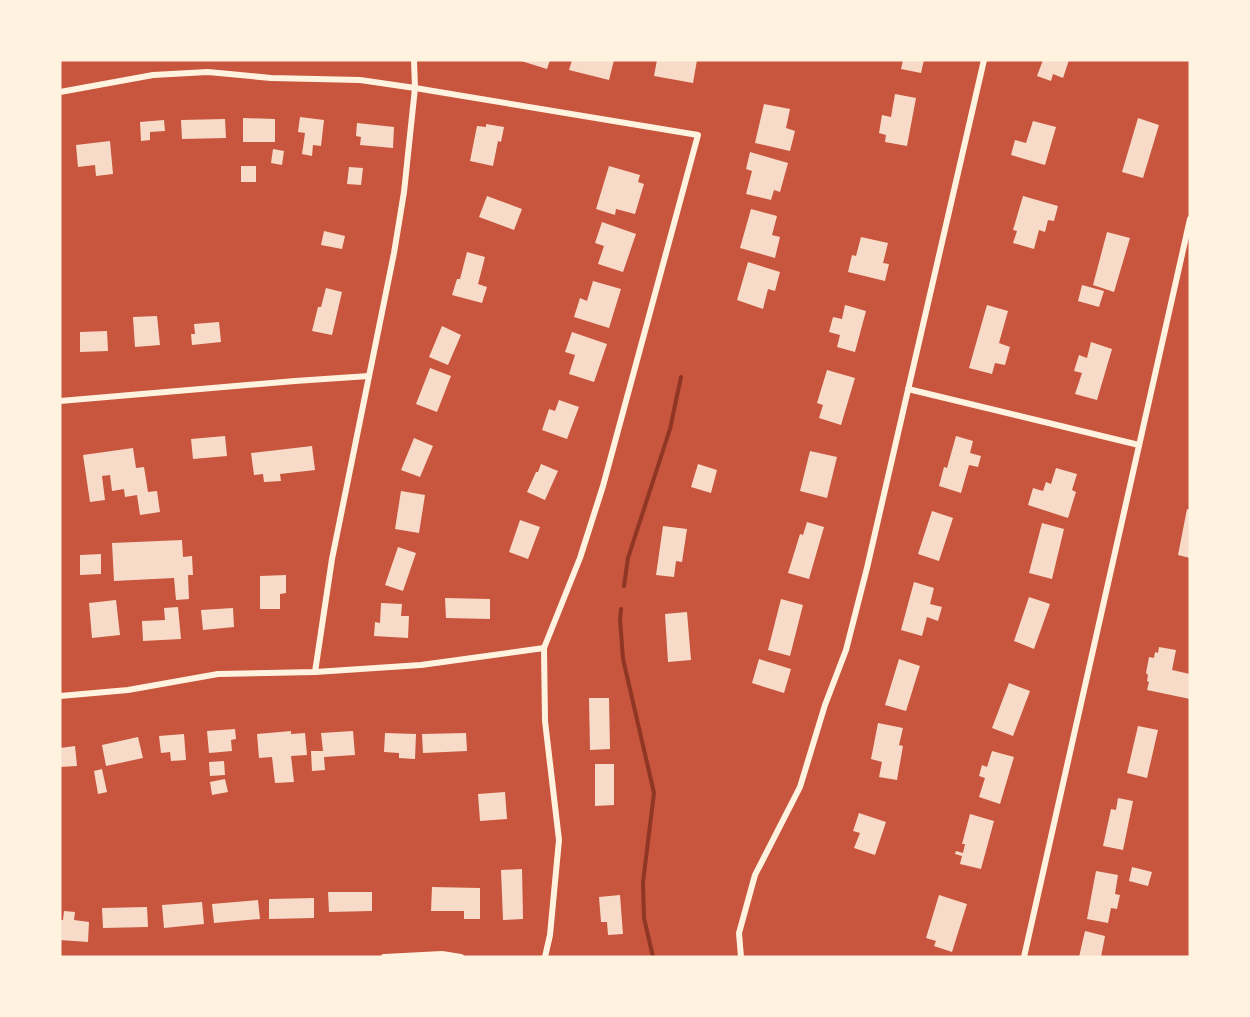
<svg xmlns="http://www.w3.org/2000/svg" width="1250" height="1017" viewBox="0 0 1250 1017" font-family="'DejaVu Sans',sans-serif">
  <style>
    .lines { fill: none; stroke-linecap: round; stroke-linejoin: round }
    .stream { stroke: #8f3625; stroke-width: 4 }
    .building { fill: #f7dbc8 }
    .minor { stroke: #fff3e0; stroke-width: 6 }
  </style>
  <rect width="100%" height="100%" fill="#c8553d"/>
  <g class="lines">
    <!-- stream -->
    <g class="stream">
      <path d="M624 586 628 558 670 429 681 377"/>
      <path d="M621 609 620 619 623 659 654 793 643 882 644 918 653 957"/>
    </g>
  </g>
  <!-- building -->
  <g class="building">
    <path d="M518 60H550L547 69Z"/>
    <path d="M572 60H614L609 80 569 70Z"/>
    <path d="M657 60H697L693 83 654 76Z"/>
    <path d="M903 60H924L921 73 901 69Z"/>
    <path d="M1043 60H1069L1063 78 1053 74 1051 81 1037 76Z"/>
    <path d="M895 94 916 98 907 146 885 142 886 135 879 133 882 115 891 117Z"/>
    <path d="M764 104 790 109 786 128 795 131 790 151 755 143Z"/>
    <path d="M300 117 324 120 321 146 313 145 312 156 302 154 305 133 298 132Z"/>
    <path d="M243 118 275 119V142H243Z"/>
    <path d="M1138 118 1159 125 1143 178 1122 172Z"/>
    <path d="M225 119 226 138 182 139 181 120Z"/>
    <path d="M164 120 165 131 150 132V140L141 141 140 122Z"/>
    <path d="M1033 121 1056 127 1045 165 1011 155 1015 140 1026 143Z"/>
    <path d="M357 123 394 127 393 148 360 145 361 137 356 136Z"/>
    <path d="M486 124 504 127 501 142 498 141 493 166 470 161 477 126 486 127Z"/>
    <path d="M110 141 113 174 96 176 95 165 78 167 76 145Z"/>
    <path d="M273 149 284 151 282 165 271 163Z"/>
    <path d="M750 152 788 163 780 192 774 190 771 200 746 194 752 171 746 169Z"/>
    <rect x="241" y="166" width="15" height="16"/>
    <path d="M609 166 640 175 638 182 644 184 635 214 616 209 615 215 596 209Z"/>
    <path d="M349 167 363 168 361 185 347 184Z"/>
    <path d="M487 196 522 209 514 230 479 217Z"/>
    <path d="M1023 196 1058 206 1054 221 1048 220 1045 232 1039 230 1034 249 1013 243 1017 231 1013 230Z"/>
    <path d="M751 209 777 216 772 235 780 237 775 258 740 248Z"/>
    <path d="M602 222 636 234 623 272 598 264 604 246 595 243Z"/>
    <path d="M324 231 345 236 342 249 321 245Z"/>
    <path d="M1107 232 1130 238 1114 292 1093 285Z"/>
    <path d="M861 237 888 243 883 263 889 264 885 281 848 272 852 255 856 256Z"/>
    <path d="M467 252 485 257 478 284 487 287 482 303 452 295 457 279H460Z"/>
    <path d="M748 262 780 272 775 291 768 289 763 309 737 300Z"/>
    <path d="M593 281 621 289 609 328 574 317 580 298 587 301Z"/>
    <path d="M1082 285 1104 291 1099 307 1078 301Z"/>
    <path d="M326 288 342 292 332 335 312 331 318 307H321Z"/>
    <path d="M845 305 866 311 855 352 837 347 840 335 829 332 833 317 842 319Z"/>
    <path d="M987 305 1008 311 999 343 1010 347 1005 365 995 363 992 374 969 368Z"/>
    <path d="M157 316 160 345 135 347 133 317Z"/>
    <path d="M219 322 221 342 192 345 191 334H195L194 324Z"/>
    <path d="M442 326 461 335 448 365 429 357Z"/>
    <path d="M107 331 108 351 80 352V332Z"/>
    <path d="M572 332 607 344 594 382 569 374 575 355 565 352Z"/>
    <path d="M1091 342 1112 349 1097 400 1075 394 1082 373 1074 371 1079 355 1087 358Z"/>
    <path d="M430 368 451 376 437 412 416 404Z"/>
    <path d="M827 370 855 378 841 425 819 418 823 405 817 403Z"/>
    <path d="M559 400 579 407 567 439 542 430 549 409 555 411Z"/>
    <path d="M225 436 227 456 193 459 191 439Z"/>
    <path d="M956 436 973 441 970 453 981 456 978 467 969 465 961 493 939 486 944 467 947 468Z"/>
    <path d="M414 438 433 446 420 477 401 470Z"/>
    <path d="M312 446 315 470 280 474 281 481 264 482 263 474 254 475 251 453Z"/>
    <path d="M133 448 136 468 144 467 148 492 157 491 160 512 140 515 137 495 125 497 124 489 112 491 110 475 102 476 105 500 90 502 83 455Z"/>
    <path d="M810 451 837 457 827 498 800 491Z"/>
    <path d="M541 464 558 471 545 500 527 492 536 472H538Z"/>
    <path d="M698 464 717 470 711 493 691 487Z"/>
    <path d="M1056 468 1077 474 1072 490 1076 492 1068 518 1028 505 1033 488 1043 491 1046 482 1051 484Z"/>
    <path d="M401 491 425 495 419 533 395 529Z"/>
    <path d="M1187 509 1190 510V558L1178 555Z"/>
    <path d="M932 511 953 518 939 561 918 554Z"/>
    <path d="M520 520 540 527 528 559 509 552Z"/>
    <path d="M807 522 824 527 809 579 788 573 800 534 803 535Z"/>
    <path d="M1042 523 1064 529 1052 579 1029 573Z"/>
    <path d="M663 526 687 529 682 562 676 561 674 577 656 575Z"/>
    <path d="M182 540 183 557 192 556 193 575H188L189 599 176 600 174 578 114 581 112 543Z"/>
    <path d="M398 547 416 553 403 591 385 585Z"/>
    <path d="M101 554V574L80 575V555Z"/>
    <path d="M286 575V593L280 594V609H260V576Z"/>
    <path d="M914 582 934 588 930 604 942 607 938 621 927 617 922 636 901 630Z"/>
    <path d="M1029 597 1050 604 1034 649 1014 641Z"/>
    <path d="M445 598 490 599V619L446 618Z"/>
    <path d="M781 599 803 605 790 656 768 650Z"/>
    <path d="M116 600 120 635 92 638 89 603Z"/>
    <path d="M381 603 402 604 401 616H409L408 638 374 636 375 622 380 623Z"/>
    <path d="M178 607 181 639 143 641 142 621 165 620 164 608Z"/>
    <path d="M233 608 234 627 203 630 201 610Z"/>
    <path d="M687 612 691 660 668 662 665 614Z"/>
    <path d="M1159 647 1176 650 1172 670 1190 674V699L1147 690 1149 682 1147 681 1148 675 1146 673 1149 657 1154 658 1155 652 1158 653Z"/>
    <path d="M759 659 791 669 784 693 752 683Z"/>
    <path d="M899 659 920 666 906 711 885 705Z"/>
    <path d="M1009 683 1030 691 1013 736 992 728Z"/>
    <path d="M589 698H609L610 749 590 750Z"/>
    <path d="M878 723 903 728 899 745 903 746 897 780 879 777 882 762 871 759Z"/>
    <path d="M1138 726 1158 730 1147 778 1127 773Z"/>
    <path d="M235 729 236 739 231 740 232 751 209 753 207 731Z"/>
    <path d="M291 731V734L305 733 307 755 291 756 294 782 275 783 272 757 259 758 257 734Z"/>
    <path d="M353 731 355 755 324 757 325 770 312 771 311 751H323L321 733Z"/>
    <path d="M385 733 416 734 415 759 399 758V753L384 752Z"/>
    <path d="M466 733 467 751 423 753 422 734Z"/>
    <path d="M184 734 186 760 171 761 170 752 161 753 159 736Z"/>
    <path d="M138 737 143 758 106 766 102 745Z"/>
    <path d="M75 746 77 766 60 767V748Z"/>
    <path d="M992 751 1014 757 1000 804 979 797 985 778 979 776 982 765 987 767Z"/>
    <path d="M224 761 225 775 210 776 209 762Z"/>
    <path d="M595 764H614V805L595 806Z"/>
    <path d="M102 769 107 792 98 794 94 771Z"/>
    <path d="M225 779 228 792 212 795 210 782Z"/>
    <path d="M505 792 507 819 480 821 478 794Z"/>
    <path d="M1118 798 1133 801 1123 850 1103 846 1111 809 1116 810Z"/>
    <path d="M859 813 886 822 875 855 854 848 860 833 853 831Z"/>
    <path d="M970 814 994 821 981 869 960 864 962 856 955 854 956 851 963 853 965 844H962Z"/>
    <path d="M1132 867 1152 872 1148 886 1129 881Z"/>
    <path d="M522 869 523 919 503 920 501 870Z"/>
    <path d="M1096 871 1118 875 1115 894 1120 895 1117 909 1111 908 1108 923 1087 919Z"/>
    <path d="M432 887 480 888V919H464V911H431Z"/>
    <path d="M328 892H372V911L329 912Z"/>
    <path d="M620 895 623 934 608 935 607 922H601L599 897Z"/>
    <path d="M939 895 967 904 952 952 934 946 936 941 926 938Z"/>
    <path d="M314 898V918L269 919V899Z"/>
    <path d="M258 900 260 919 214 923 212 904Z"/>
    <path d="M202 902 204 924 164 928 162 905Z"/>
    <path d="M147 907 148 927 103 928 102 908Z"/>
    <path d="M64 911 75 912 74 920 89 922 88 942 60 940V920H63Z"/>
    <path d="M1085 931 1105 936 1101 957H1079Z"/>
  </g>
  <g class="lines">
    <!-- minor -->
    <g class="minor">
      <path d="M60 92 153 75 208 72 271 78 360 80 415 88 698 135 603 486 580 558 544 648 545 721 559 840 550 935 545 957"/>
      <path d="M908 389 1139 445"/>
      <path d="M60 401 295 381 369 376"/>
      <path d="M315 672 332 559 394 253 404 192 415 88 414 60"/>
      <path d="M60 696 128 690 218 674 315 672 421 665 544 648"/>
      <path d="M384 957 442 954 461 957"/>
      <path d="M741 957 739 933 755 875 800 787 825 705 846 650 867 568 984 60"/>
      <path d="M1024 957 1190 219"/>
    </g>
  </g>
  <!-- border -->
  <rect width="1250" height="1017" fill="none" stroke="#fff3e0" stroke-width="123"/>
</svg>
